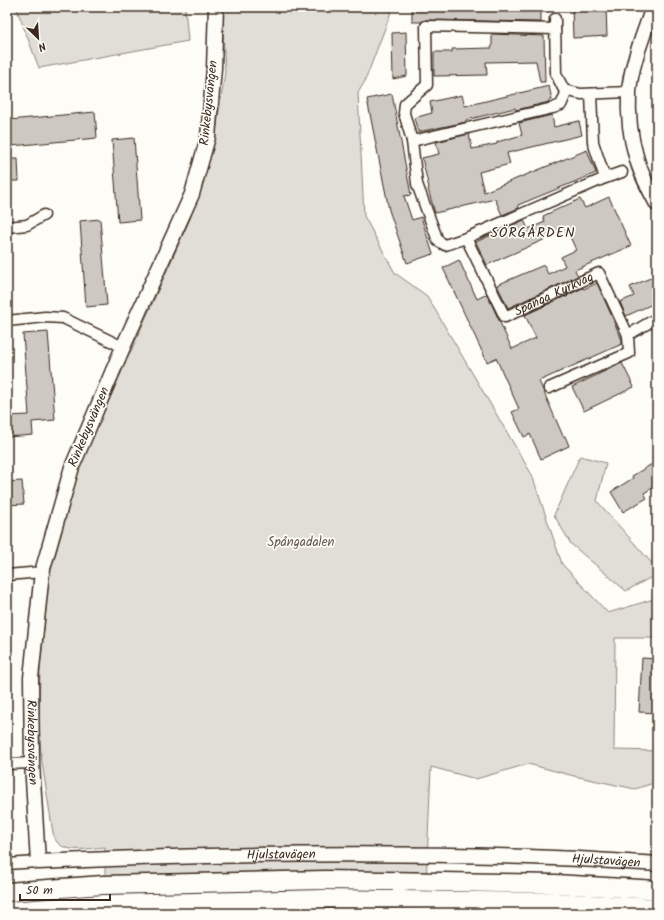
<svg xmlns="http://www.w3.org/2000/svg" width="664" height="920" viewBox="0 0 664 920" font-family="Kalam,sans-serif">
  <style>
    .green { fill: #e1ded7; stroke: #8e847a }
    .building { fill: #cdc8c2; stroke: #3b2a1e }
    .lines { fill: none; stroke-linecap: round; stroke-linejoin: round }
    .street-casing { stroke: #3b2a1e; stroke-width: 13 }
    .secondary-casing { stroke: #3b2a1e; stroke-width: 17 }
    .highway-casing { stroke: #3b2a1e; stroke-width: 21 }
    .street { stroke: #fdfcf7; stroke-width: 10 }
    .secondary { stroke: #fdfcf7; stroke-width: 14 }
    .highway { stroke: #fdfcf7; stroke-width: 18 }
    .labels { text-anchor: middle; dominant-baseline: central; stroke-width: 3.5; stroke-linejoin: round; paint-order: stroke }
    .street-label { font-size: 13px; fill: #3b2a1e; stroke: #fdfcf7 }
    .park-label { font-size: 13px; fill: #64574c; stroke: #fdfcf7 }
    .neighbourhood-label { font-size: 14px; letter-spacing: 1px; fill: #3b2a1e; stroke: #fdfcf7 }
  </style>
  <rect width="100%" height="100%" fill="#fdfcf7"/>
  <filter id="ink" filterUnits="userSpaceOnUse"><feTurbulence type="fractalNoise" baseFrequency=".025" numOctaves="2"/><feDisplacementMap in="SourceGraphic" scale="8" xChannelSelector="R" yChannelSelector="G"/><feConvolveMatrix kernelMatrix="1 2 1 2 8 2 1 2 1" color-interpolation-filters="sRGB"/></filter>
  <g filter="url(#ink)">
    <!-- green -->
    <g class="green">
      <path d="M16 7H185L188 41 39 68Z"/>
      <path d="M222 7H393L365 81 358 93 364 216 395 273 427 296 532 475 562 564 608 613 657 598V638H615L614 750 657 751V782L635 789 574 776 528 764 476 779 431 767 425 910 306 913H105V847C91 848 67 854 57 842 55 840 54 836 53 833L41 756 39 722 40 668 49 578 80 465 190 219 215 138 225 72Z"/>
      <path d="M580 456 606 463 597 501 657 569V574L626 591 571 544 554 515Z"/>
    </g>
    <!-- building -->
    <g class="building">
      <path d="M412 7H541V22L426 20 421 22H412Z"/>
      <path d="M572 7H606L607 36 573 38Z"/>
      <path d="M406 32 407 76 393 79 392 33Z"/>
      <path d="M492 34 544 36 545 82H540L536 61 486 62 487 75 434 76V52H452V49L492 48Z"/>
      <path d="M549 86 552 100 548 101 549 102 516 110 515 108 466 120V122L418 132 414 118 432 113 430 102 462 95 465 106Z"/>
      <path d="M392 94 411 195 404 196 412 220 421 217 433 254 407 263 389 210 367 99Z"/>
      <path d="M95 112 97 138 11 146 9 120Z"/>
      <path d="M552 115 554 127 579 121 582 135 507 153 510 164 479 172 484 192 587 150 596 173 518 205 519 208 502 215 495 199 435 213 428 189 429 188 422 158 439 154 436 142 469 134 472 149 497 144V142L522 135 519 123Z"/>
      <path d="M134 138 140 220 118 222 112 140Z"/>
      <path d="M7 159H18L19 181H7Z"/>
      <path d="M609 197 631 246 575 270 578 276 508 308 497 285 544 265 548 274 565 266 561 257 576 250 567 230H566L487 265 476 242 524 220 528 229 545 222 543 216 580 199 585 208Z"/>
      <path d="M100 219 107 305 86 307 80 221Z"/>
      <path d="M459 260 477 299 487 294 512 349 536 338 525 315 583 288 584 289 597 283 614 321V322L622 340V344L539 381 563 436H565L569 446 541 459 530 434 524 437 512 412 519 409 496 358 487 362 443 268Z"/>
      <path d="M657 275V302L626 316 620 302 634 296 630 287Z"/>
      <path d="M48 332 55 420 32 422 33 435 7 437V416L29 415 23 334Z"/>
      <path d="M622 363 634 387 584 411 572 387Z"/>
      <path d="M657 461V485L644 493 647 498 623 512 611 492 633 478 632 476Z"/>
      <path d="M22 481 24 504 7 505V482Z"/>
      <path d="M642 658 657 659V713L639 712Z"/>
    </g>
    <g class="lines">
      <!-- street casing -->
      <g class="street-casing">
        <g id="street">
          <path d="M555 19 556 74 564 90 581 94 629 92"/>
          <path d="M555 29 426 26 427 85 405 104 404 113 412 141 417 184 438 241 445 245 466 238 605 178 622 172"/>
          <path d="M591 94 593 142 605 178"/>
          <path d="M412 141 553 108 561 105 567 91"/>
          <path d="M7 227 27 225 44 215"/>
          <path id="s1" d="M466 238 505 317 599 273 628 335 629 353 549 388"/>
          <path d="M7 321 45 317 63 318 123 347"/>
          <path d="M628 335 657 318"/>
          <path d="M7 575 42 572"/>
          <path d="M7 764 32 763"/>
          <path d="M7 864 38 862"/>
        </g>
      </g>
      <!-- secondary casing -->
      <g class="secondary-casing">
        <g id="secondary">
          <path id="s2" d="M216 7 214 68 208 137 192 194 123 347 72 467 42 572 31 678 32 763 38 862C210 854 382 851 554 858 589 859 623 862 657 864"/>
          <path d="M653 7C644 34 631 64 629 92 628 114 630 136 636 156 640 173 649 189 657 204"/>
        </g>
      </g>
      <!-- highway casing -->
      <g class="highway-casing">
        <g id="highway">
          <path d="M7 892 103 885 325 880 555 884 657 890"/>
          <path d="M7 911 104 904 323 899 556 902 657 908"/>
        </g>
      </g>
      <!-- street -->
      <use href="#street" class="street"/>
      <!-- secondary -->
      <use href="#secondary" class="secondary"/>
      <!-- highway -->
      <use href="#highway" class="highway"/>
    </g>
  </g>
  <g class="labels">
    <!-- street labels -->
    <g class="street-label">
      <text transform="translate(209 103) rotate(-84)">Rinkebysvängen</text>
      <text stroke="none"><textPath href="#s1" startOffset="142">Spånga Kyrkväg</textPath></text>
      <text transform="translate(89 427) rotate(-67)">Rinkebysvängen</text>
      <text stroke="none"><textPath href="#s2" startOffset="768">Rinkebysvängen</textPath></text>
      <text stroke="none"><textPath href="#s2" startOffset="1131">Hjulstavägen</textPath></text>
      <text stroke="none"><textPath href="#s2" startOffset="1456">Hjulstavägen</textPath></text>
    </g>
    <!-- park labels -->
    <g class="park-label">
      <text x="301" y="542">Spångadalen</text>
    </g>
    <!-- neighbourhood labels -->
    <g class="neighbourhood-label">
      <text x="533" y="233">SÖRGÅRDEN</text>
    </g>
  </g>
  <!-- margin -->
  <rect width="664" height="920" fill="none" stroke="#fdfcf7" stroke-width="24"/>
  <rect x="12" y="12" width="640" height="896" fill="none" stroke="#3b2a1e" stroke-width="1.5" filter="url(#ink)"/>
  <!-- north arrow -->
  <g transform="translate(38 38) rotate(155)" stroke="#fdfcf7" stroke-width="3" paint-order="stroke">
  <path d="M0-3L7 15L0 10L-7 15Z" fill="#3b2a1e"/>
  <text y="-6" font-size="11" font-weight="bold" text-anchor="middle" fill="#3b2a1e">N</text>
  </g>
  <!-- scale -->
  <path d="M20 894v6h90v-6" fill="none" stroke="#3b2a1e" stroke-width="2"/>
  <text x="26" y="894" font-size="12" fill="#3b2a1e" stroke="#fdfcf7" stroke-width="3" paint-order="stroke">50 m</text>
</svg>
